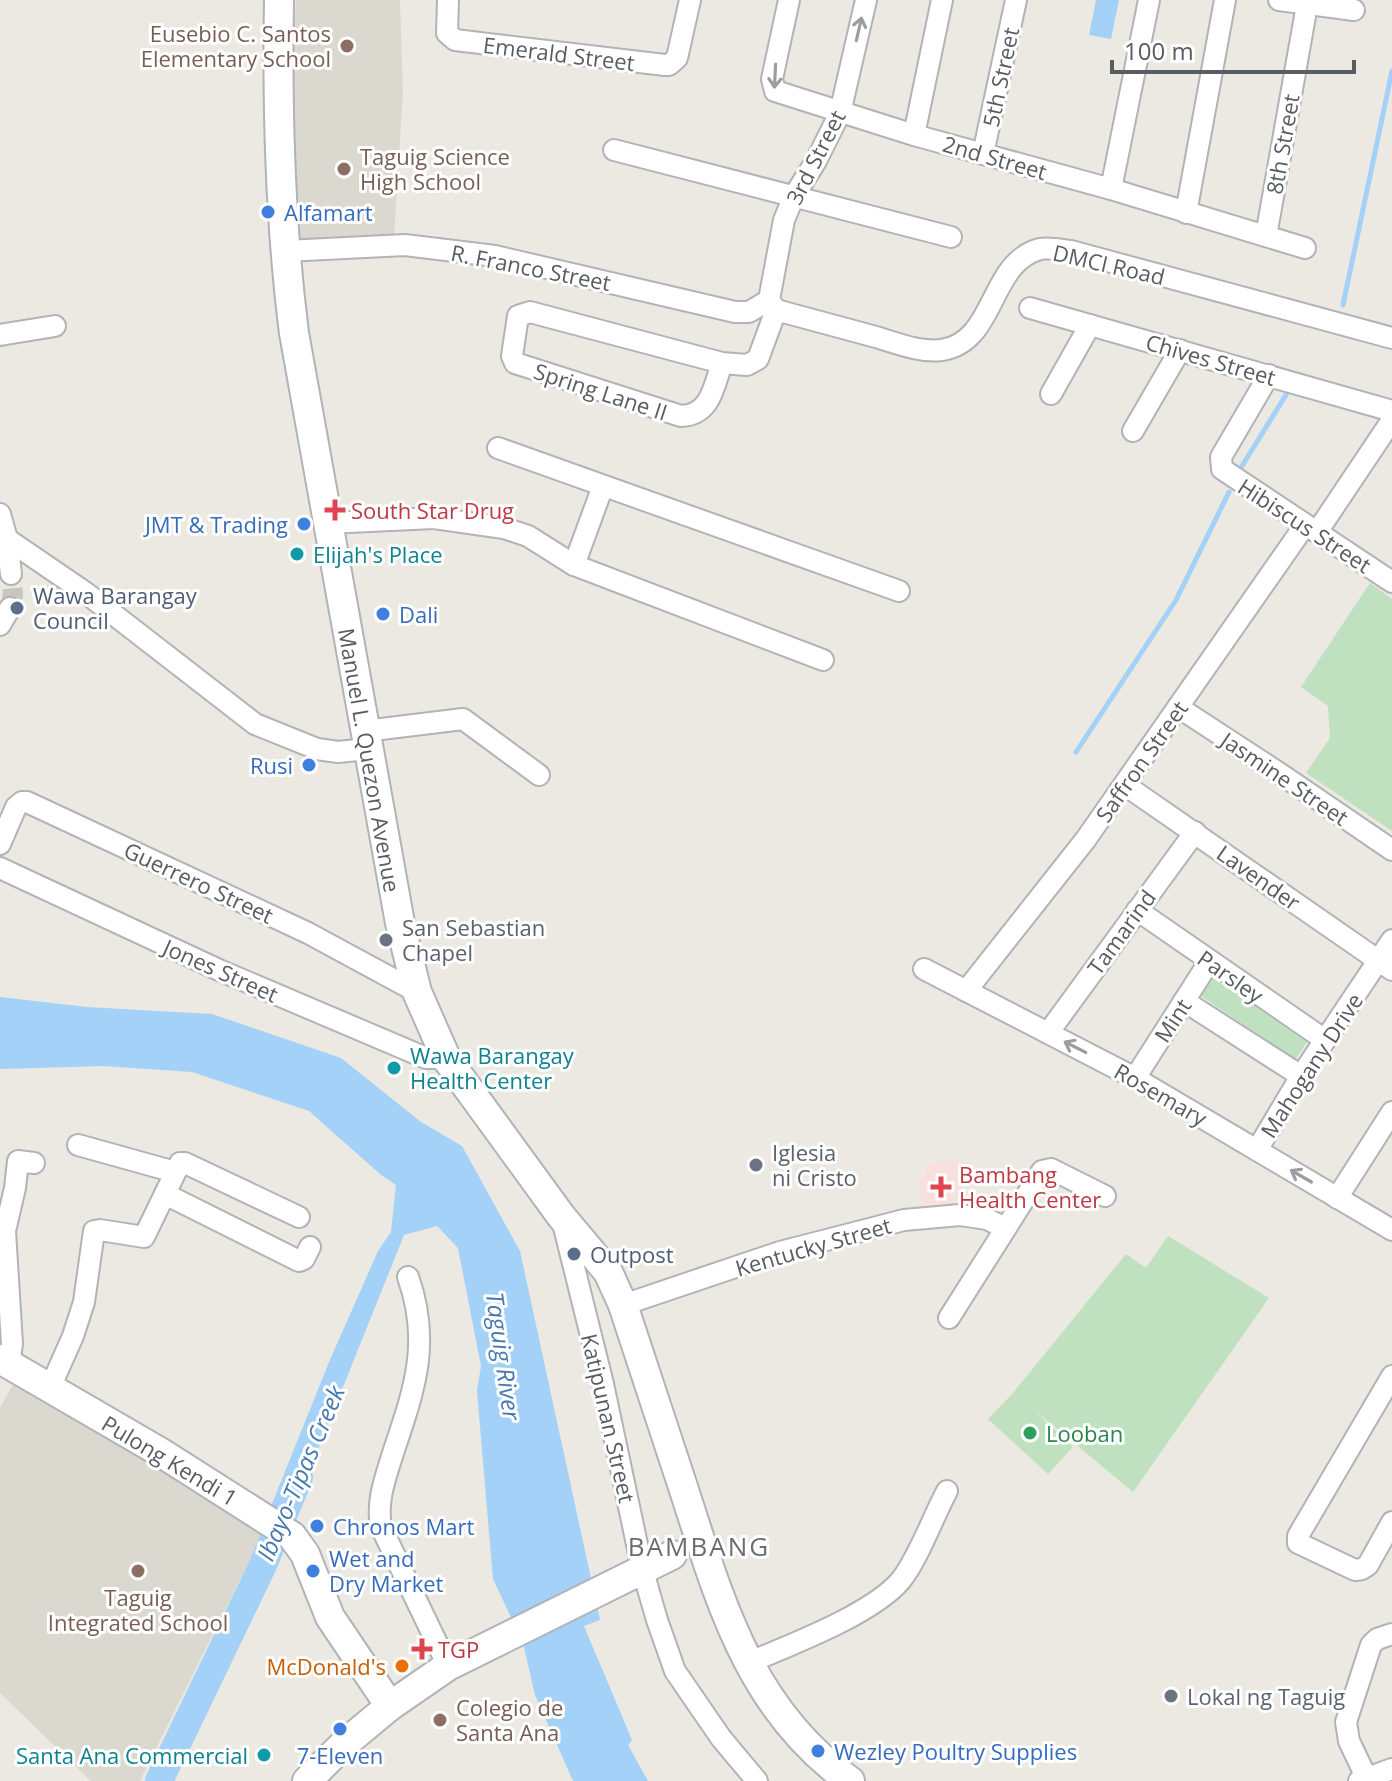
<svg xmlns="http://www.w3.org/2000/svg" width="1392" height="1781" viewBox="0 0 1392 1781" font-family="'Open Sans',sans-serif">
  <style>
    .education { fill: #dbd8cf }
    .medical { fill: #f8e0dd }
    .green { fill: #bfe1c0 }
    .water { fill: #a4d1f7 }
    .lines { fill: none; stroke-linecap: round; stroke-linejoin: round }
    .stream { stroke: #a4d1f7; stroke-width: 5 }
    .river { stroke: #a4d1f7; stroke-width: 28 }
    .street-tunnel { stroke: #c6c6c1; stroke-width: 20; stroke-dasharray: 20 10; stroke-linecap: butt }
    .street-casing { stroke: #b1b3b7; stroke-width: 24 }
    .secondary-casing { stroke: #b0b3b7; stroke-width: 32 }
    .street { stroke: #fff; stroke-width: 20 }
    .secondary { stroke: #fff; stroke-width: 28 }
    .oneway { stroke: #9b9da0 }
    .education-dot { fill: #8d6e63; stroke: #fff; stroke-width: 3 }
    .shop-dot { fill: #3f7fe0; stroke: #fff; stroke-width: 3 }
    .health-dot { fill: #e0444e; stroke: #fff; stroke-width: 3 }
    .culture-dot { fill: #0f9aa8; stroke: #fff; stroke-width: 3 }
    .service-dot { fill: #5c6f8a; stroke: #fff; stroke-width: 3 }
    .worship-dot { fill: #6b7280; stroke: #fff; stroke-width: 3 }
    .leisure-dot { fill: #2e9e5b; stroke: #fff; stroke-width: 3 }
    .food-dot { fill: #e8710a; stroke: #fff; stroke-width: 3 }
    .labels { text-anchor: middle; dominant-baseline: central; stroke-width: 6; stroke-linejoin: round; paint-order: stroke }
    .education-label { font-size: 22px; fill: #785e54; stroke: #fff; text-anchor: start }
    .street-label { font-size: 22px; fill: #595c60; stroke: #fff }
    .shop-label { font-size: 22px; fill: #366cbe; stroke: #fff; text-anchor: start }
    .health-label { font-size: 22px; fill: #be3a42; stroke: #fff; text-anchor: start }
    .culture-label { font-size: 22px; fill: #0d838f; stroke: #fff; text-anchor: start }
    .service-label { font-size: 22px; fill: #4e5e75; stroke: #fff; text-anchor: start }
    .worship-label { font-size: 22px; fill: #5b616d; stroke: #fff; text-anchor: start }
    .leisure-label { font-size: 22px; fill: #27864d; stroke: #fff; text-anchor: start }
    .food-label { font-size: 22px; fill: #c56008; stroke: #fff; text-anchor: end }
    .water-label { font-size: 24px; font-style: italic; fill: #4778b0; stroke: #fff }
    .quarter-label { font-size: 26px; letter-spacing: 2px; fill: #6a6e72; stroke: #fff }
  </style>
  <rect width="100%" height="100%" fill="#ebe9e1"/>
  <!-- education -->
  <g class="education">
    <path d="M296 0H400L403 92 394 237 290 243 288 101Z"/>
    <path d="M19 1373 264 1531 140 1781H91L0 1693V1408Z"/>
  </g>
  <!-- medical -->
  <path class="medical" d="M957 1160 963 1198 949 1200 951 1214 914 1217 913 1205 923 1204 919 1177 926 1175 924 1165Z"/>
  <!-- green -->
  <g class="green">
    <path d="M1370 583 1392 599V831L1306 773 1330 738 1328 706 1301 687Z"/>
    <path d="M1213 978 1307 1042 1295 1060 1201 996Z"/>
    <path d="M1168 1236 1269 1298 1133 1492 1032 1408 1073 1447 1048 1474 988 1419 1013 1393 1126 1254 1146 1268Z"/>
  </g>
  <!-- water -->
  <g class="water">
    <path d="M1096 0H1119L1111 39 1089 35Z"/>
    <path d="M0 997 87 1007 212 1014 341 1058 421 1122 462 1146 520 1251 600 1620 584 1626 632 1740 628 1745 648 1781H573L535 1695 523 1643 493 1579 477 1391 481 1366 458 1248 437 1226 404 1235 292 1514 272 1504 329 1362 378 1251 391 1232 396 1185 380 1174 309 1111 192 1072 104 1066 0 1069Z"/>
  </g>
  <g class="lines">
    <!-- stream -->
    <g class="stream">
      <path d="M1343 305 1392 71"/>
      <path d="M1242 466 1289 390"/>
      <path d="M1076 752 1176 600 1229 492"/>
    </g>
    <!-- river -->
    <path class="river" d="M159 1781 263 1565 299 1477"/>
    <!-- street-tunnel -->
    <path class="street-tunnel" d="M10 608 13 595 11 574"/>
    <!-- street casing -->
    <g class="street-casing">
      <g id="street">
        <path d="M448 0 447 33 455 40 665 65H669L677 58 690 0"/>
        <path d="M789 0 772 79 775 91 914 135 1111 189 1305 248"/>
        <path d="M866 0 840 113 816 161 794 196 784 220 769 300 776 310C809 319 843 328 876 337 896 343 921 353 942 350 996 342 989 262 1040 249 1049 247 1061 250 1071 251L1392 338"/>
        <path d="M1279 0 1354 10"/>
        <path d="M914 135 942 0"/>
        <path d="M614 150 951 237"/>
        <path d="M983 154 1016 0"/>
        <path d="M1111 189 1149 0"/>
        <path d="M1186 213 1225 0"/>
        <path d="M1266 236 1307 5"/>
        <path d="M286 251 405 245 495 256 735 312H749L769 300"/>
        <path d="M1030 308 1392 411"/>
        <path d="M0 335 55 326"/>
        <path d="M722 363C714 386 711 415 681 416L515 363 512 356 518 316 530 312 722 363 747 365 758 359 776 310"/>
        <path d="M1269 375 1221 457 1222 469 1392 582"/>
        <path d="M1051 394 1090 325"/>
        <path d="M1133 431 1180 350"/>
        <path d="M498 448 899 591"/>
        <path d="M0 514 7 539 11 574"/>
        <path d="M327 523 434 518 504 528 528 536 574 565 823 660"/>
        <path d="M1317 532 1392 420"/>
        <path d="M7 539 86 593 255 724 317 749 338 752 367 749"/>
        <path d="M574 565 603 486"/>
        <path d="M0 625 10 608"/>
        <path d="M1178 707 1285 777 1392 850"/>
        <path d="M365 731 463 719 539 775"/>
        <path d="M1125 785 1392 970"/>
        <path d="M0 844 16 807 22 802H27L308 933 417 992"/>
        <path d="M0 868 219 970 426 1058H446"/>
        <path d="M1137 910 1325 1040"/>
        <path d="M924 969 1135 1078 1392 1230"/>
        <path d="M966 991 1086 839 1305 525"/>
        <path d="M1184 1001 1301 1076"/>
        <path d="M1048 1033 1195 832"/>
        <path d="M1135 1078 1209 962"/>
        <path d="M78 1145 175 1172"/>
        <path d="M1257 1150 1301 1076 1392 940"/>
        <path d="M165 1194 299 1261 304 1259 310 1247"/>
        <path d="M1337 1198 1392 1112"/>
        <path d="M563 1223 603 1384 642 1568 657 1620 675 1671 721 1738 757 1781"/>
        <path d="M408 1277C431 1341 415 1388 394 1450 386 1476 376 1500 381 1527L448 1666"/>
        <path d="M623 1305 780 1252 904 1220 960 1215 987 1219 1005 1228"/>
        <path d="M949 1318 1042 1171 1051 1169 1105 1196"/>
        <path d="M9 1365 12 1344 5 1231 15 1188 18 1161 34 1163"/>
        <path d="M1392 1376 1298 1536V1543L1355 1570 1362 1569 1368 1565 1392 1522"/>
        <path d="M50 1388 73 1336 84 1302 94 1231 100 1230 144 1237 180 1163H185L299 1217"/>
        <path d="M748 1663C790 1645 873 1614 901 1580 918 1559 933 1517 947 1491"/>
        <path d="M1367 1779 1349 1741 1346 1722 1371 1645 1377 1639 1392 1634"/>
        <path d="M1359 1781 1392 1769"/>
      </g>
    </g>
    <!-- secondary casing -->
    <g class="secondary-casing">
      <g id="secondary">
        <path d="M279 0C277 111 280 223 294 333L400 923 417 992 446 1058 561 1216 608 1272 623 1305C643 1367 664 1428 684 1490 720 1601 749 1709 850 1781"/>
        <path d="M0 1359 160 1452 292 1536 305 1554 330 1617 390 1706"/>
        <path d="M307 1781 343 1745 390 1706 448 1666 672 1555"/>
      </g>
    </g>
    <!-- street -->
    <use href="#street" class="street"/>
    <!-- secondary -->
    <use href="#secondary" class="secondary"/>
  </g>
  <!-- one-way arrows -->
  <defs><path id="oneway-shaft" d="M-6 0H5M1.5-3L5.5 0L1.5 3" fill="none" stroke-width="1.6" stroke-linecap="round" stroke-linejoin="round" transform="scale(2)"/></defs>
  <g class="oneway">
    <use href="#oneway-shaft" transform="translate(859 29) rotate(-77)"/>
    <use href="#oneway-shaft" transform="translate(775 76) rotate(93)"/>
    <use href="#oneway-shaft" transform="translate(1075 1047) rotate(-153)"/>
    <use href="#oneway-shaft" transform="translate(1301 1176) rotate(-150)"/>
  </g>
  <!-- markers -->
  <g class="education-dot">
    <circle cx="347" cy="46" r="8"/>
    <circle cx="344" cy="169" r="8"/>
    <circle cx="138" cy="1571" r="8"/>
    <circle cx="440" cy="1720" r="8"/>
  </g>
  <g class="shop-dot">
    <circle cx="268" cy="212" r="8"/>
    <circle cx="304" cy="524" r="8"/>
    <circle cx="383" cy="614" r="8"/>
    <circle cx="309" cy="765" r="8"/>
    <circle cx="317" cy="1526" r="8"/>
    <circle cx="313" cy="1571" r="8"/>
    <circle cx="340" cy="1729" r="8"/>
    <circle cx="818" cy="1751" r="8"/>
  </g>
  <g class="health-dot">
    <path d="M331 498h8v8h8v8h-8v8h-8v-8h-8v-8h8z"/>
    <path d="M937 1175h8v8h8v8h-8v8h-8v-8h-8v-8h8z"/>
    <path d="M418 1637h8v8h8v8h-8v8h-8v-8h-8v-8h8z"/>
  </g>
  <g class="culture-dot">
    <circle cx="297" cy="554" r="8"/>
    <circle cx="394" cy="1068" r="8"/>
    <circle cx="264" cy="1755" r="8"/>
  </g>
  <g class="service-dot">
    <circle cx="17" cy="608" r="8"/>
    <circle cx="574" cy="1254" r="8"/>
  </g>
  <g class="worship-dot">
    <circle cx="386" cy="940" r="8"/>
    <circle cx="756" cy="1165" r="8"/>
    <circle cx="1171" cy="1696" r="8"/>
  </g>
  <circle class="leisure-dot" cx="1030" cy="1433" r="8"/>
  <circle class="food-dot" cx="402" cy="1666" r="8"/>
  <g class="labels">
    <!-- education labels -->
    <g class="education-label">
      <text x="331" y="33" text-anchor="end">Eusebio C. Santos<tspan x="331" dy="25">Elementary School</tspan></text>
      <text x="360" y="156">Taguig Science<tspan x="360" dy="25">High School</tspan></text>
      <text x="138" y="1597" text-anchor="middle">Taguig<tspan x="138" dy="25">Integrated School</tspan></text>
      <text x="456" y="1707">Colegio de<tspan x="456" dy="25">Santa Ana</tspan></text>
    </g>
    <!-- street labels -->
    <g class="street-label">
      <text transform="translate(559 53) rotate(7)">Emerald Street</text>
      <text transform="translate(1000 77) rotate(-78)">5th Street</text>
      <text transform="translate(1282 144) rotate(-80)">8th Street</text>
      <text transform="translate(815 157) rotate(-63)">3rd Street</text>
      <text transform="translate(995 157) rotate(16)">2nd Street</text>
      <text transform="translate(1109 264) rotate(13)">DMCI Road</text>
      <text transform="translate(531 267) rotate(11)">R. Franco Street</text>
      <text transform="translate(1211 359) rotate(16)">Chives Street</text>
      <text transform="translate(601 391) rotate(18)">Spring Lane II</text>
      <text transform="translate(1305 525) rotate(33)">Hibiscus Street</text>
      <text transform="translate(370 760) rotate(80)">Manuel L. Quezon Avenue</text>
      <text transform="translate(1141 761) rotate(-55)">Saffron Street</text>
      <text transform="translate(1285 778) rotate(34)">Jasmine Street</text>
      <text transform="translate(1259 877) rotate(35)">Lavender</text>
      <text transform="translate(199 882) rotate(25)">Guerrero Street</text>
      <text transform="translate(1121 932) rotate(-54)">Tamarind</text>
      <text transform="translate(221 970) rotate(24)">Jones Street</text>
      <text transform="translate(1231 976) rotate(35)">Parsley</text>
      <text transform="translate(1172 1020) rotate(-57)">Mint</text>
      <text transform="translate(1311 1065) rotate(-57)">Mahogany Drive</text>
      <text transform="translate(1161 1094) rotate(30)">Rosemary</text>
      <text transform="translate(813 1246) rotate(-16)">Kentucky Street</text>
      <text transform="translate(609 1418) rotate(77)">Katipunan Street</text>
      <text transform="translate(170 1460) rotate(31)">Pulong Kendi 1</text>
    </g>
    <!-- shop labels -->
    <g class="shop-label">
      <text x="284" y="212">Alfamart</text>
      <text x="288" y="524" text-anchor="end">JMT &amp; Trading</text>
      <text x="399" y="614">Dali</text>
      <text x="293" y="765" text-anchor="end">Rusi</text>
      <text x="333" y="1526">Chronos Mart</text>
      <text x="329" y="1558">Wet and<tspan x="329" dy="25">Dry Market</tspan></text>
      <text x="834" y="1751">Wezley Poultry Supplies</text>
      <text x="340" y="1755" text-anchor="middle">7-Eleven</text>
    </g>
    <!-- health labels -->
    <g class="health-label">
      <text x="351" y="510">South Star Drug</text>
      <text x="959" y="1174">Bambang<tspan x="959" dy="25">Health Center</tspan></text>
      <text x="438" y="1649">TGP</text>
    </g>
    <!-- culture labels -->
    <g class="culture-label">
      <text x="313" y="554">Elijah's Place</text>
      <text x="410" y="1055">Wawa Barangay<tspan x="410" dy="25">Health Center</tspan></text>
      <text x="248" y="1755" text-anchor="end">Santa Ana Commercial</text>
    </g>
    <!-- service labels -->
    <g class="service-label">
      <text x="33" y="595">Wawa Barangay<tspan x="33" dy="25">Council</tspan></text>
      <text x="590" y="1254">Outpost</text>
    </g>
    <!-- worship labels -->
    <g class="worship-label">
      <text x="402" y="927">San Sebastian<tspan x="402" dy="25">Chapel</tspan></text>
      <text x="772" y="1152">Iglesia<tspan x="772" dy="25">ni Cristo</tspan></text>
      <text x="1187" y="1696">Lokal ng Taguig</text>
    </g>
    <!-- leisure labels -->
    <g class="leisure-label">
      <text x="1046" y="1433">Looban</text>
    </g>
    <!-- food labels -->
    <g class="food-label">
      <text x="386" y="1666">McDonald's</text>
    </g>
    <!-- water labels -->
    <g class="water-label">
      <text transform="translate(504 1356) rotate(82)">Taguig River</text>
      <text transform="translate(300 1473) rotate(-67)">Ibayo-Tipas Creek</text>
    </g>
    <!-- quarter labels -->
    <g class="quarter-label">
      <text x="699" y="1546">BAMBANG</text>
    </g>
  </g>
  <!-- scale -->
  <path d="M1112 60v12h242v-12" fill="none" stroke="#595c60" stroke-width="4"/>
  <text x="1124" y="60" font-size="24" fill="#595c60" stroke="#ffffff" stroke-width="6" paint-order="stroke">100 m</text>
</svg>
